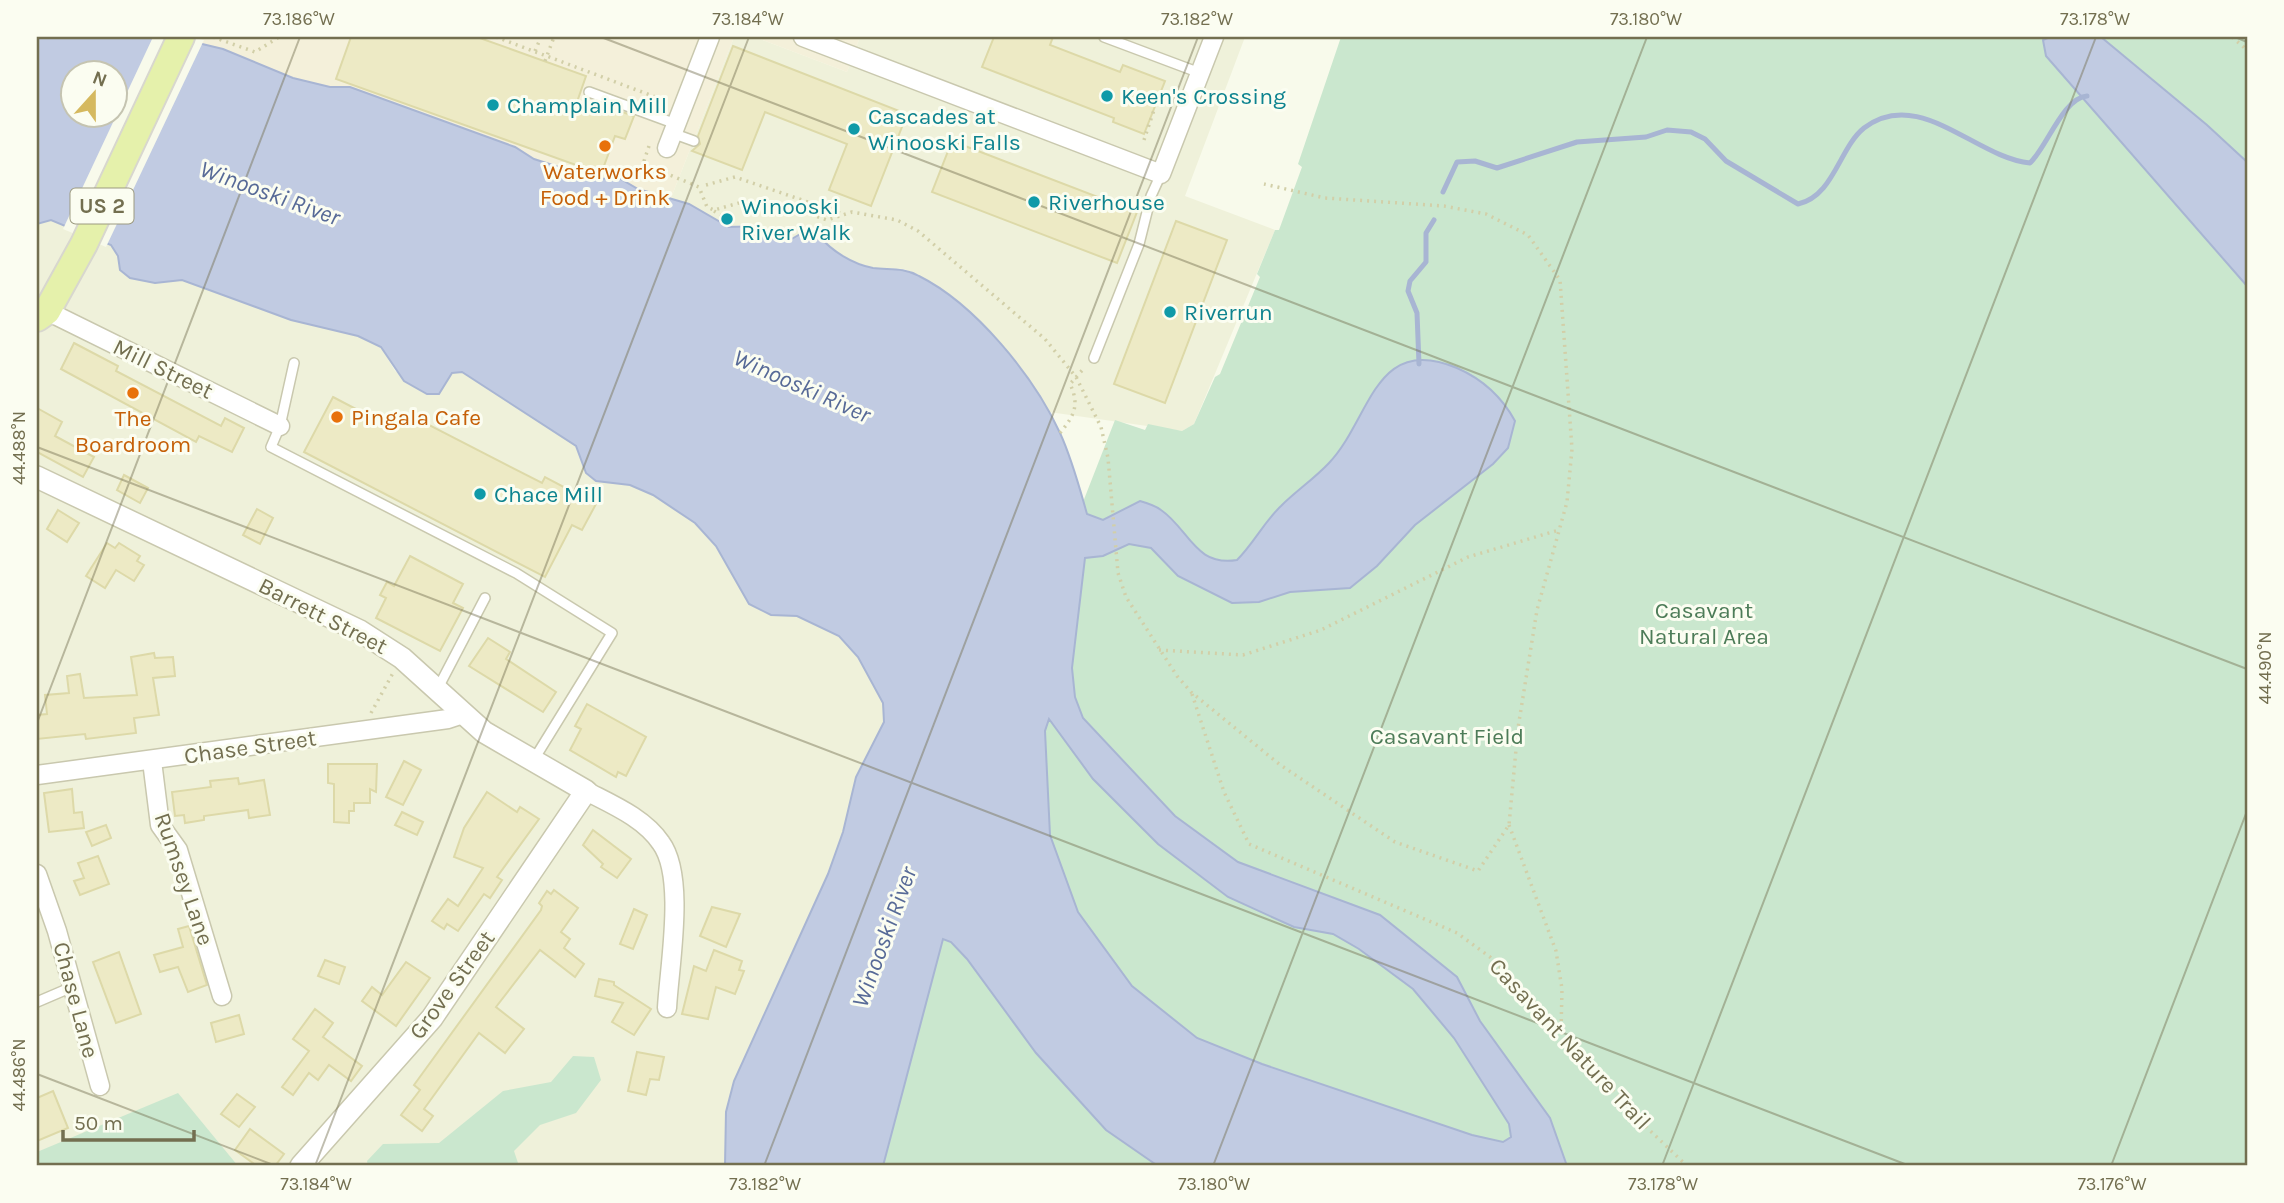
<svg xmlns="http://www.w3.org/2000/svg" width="2284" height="1203" viewBox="0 0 2284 1203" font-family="Karla,sans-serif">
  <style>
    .residential { fill: #eff1da }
    .commercial { fill: #f4f0da }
    .green { fill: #cae7ce }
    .water { fill: #c1cbe2; stroke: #a8b5d3; stroke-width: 2; fill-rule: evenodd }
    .pier { fill: #f8faeb }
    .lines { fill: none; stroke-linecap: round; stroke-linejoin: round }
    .stream { stroke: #a8b5d3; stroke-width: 5 }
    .building { fill: #edeac5; stroke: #ddd9a8; stroke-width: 2 }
    .service-casing { stroke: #c9c8ae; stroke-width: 12 }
    .minor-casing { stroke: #c9c8ae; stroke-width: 21 }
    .tertiary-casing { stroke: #c9c8ae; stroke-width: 24 }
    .primary-casing { stroke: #d8d7ce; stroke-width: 30 }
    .path { stroke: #d2cfa8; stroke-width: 3.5; stroke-dasharray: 2 5; stroke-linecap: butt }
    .service { stroke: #fff; stroke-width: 9 }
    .minor { stroke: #fff; stroke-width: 18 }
    .tertiary { stroke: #fff; stroke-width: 21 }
    .primary { stroke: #e5f1ab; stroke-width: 26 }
    .path-bridge { stroke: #d2cfa8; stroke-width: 3.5; stroke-dasharray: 2 5; stroke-linecap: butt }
    .ticks { fill: none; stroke: #736f50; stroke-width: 2; stroke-opacity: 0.45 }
    .culture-dot { fill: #0f9aa8; stroke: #fbfdf1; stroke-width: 2.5 }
    .food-dot { fill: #e8710a; stroke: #fbfdf1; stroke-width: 2.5 }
    .labels { text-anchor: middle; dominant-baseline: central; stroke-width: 6; stroke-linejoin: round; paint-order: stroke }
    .shield { fill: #fbfdf1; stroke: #9c9a80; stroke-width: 2 }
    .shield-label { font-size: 21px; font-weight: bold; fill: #736f50 }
    .culture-label { font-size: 23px; fill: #0d838f; stroke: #fbfdf1; text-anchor: start }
    .food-label { font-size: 23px; fill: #c56008; stroke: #fbfdf1 }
    .street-label { font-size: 23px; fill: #736f50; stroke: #fbfdf1 }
    .park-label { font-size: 23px; fill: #4d7c58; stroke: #fbfdf1 }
    .water-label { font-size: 24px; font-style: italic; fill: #576a97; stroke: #fbfdf1 }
    .neatline { fill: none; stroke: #736f50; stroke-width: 2.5 }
    .ticks-label { font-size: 18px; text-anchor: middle; fill: #736f50 }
  </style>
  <rect width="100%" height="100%" fill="#f8faeb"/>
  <!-- residential -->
  <g class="residential">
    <path d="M734 37H755L847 72 860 37H1245L1185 196 1275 230 1194 424 1182 431 1049 412 1023 371 946 292 919 275 904 269 873 268 855 262 830 249 819 236 802 233 790 240 764 234 747 224 729 227 689 204 671 198Z"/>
    <path d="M51 220 111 245 118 256 121 270 155 283 182 280 291 320 357 336 381 347 395 371 439 394 452 373 462 372 576 446 586 473 596 481 630 485 653 495 695 523 716 546 749 604 771 615 797 616 839 636 858 657 883 703 884 722 856 777 843 832 828 874 734 1081 725 1166H37V224Z"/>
  </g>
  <!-- commercial -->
  <g class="commercial">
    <path d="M173 37H734L671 198 638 189 619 178 596 179 534 159 515 147 350 87H330L293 78Z"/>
    <path d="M755 37H860L847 72Z"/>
  </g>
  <!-- green -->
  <g class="green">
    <path d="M1341 37H2247V1166H844L912 940 1115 420 1145 430 1148 424 1182 431 1194 424 1215 377 1220 374 1260 277 1257 274 1275 230H1279L1302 167 1298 164Z"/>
    <path d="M573 1056 594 1057 601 1080 576 1113 540 1125 514 1151 519 1166H368L367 1161 383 1144 439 1143 503 1091 551 1082Z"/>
    <path d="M178 1093 238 1166H37V1152Z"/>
  </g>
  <!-- water -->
  <g class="water">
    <path d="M37 37H173L223 49 293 78 330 87H350L515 147 534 159 596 179 619 178 638 189 689 204 729 227 757 226 764 234 790 240 802 233 819 236C832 251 852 264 873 268 890 270 903 267 919 276 975 304 1034 376 1060 433 1072 459 1079 486 1087 514L1103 520 1140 501C1147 503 1156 506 1161 510 1189 529 1195 567 1237 560 1254 543 1264 522 1281 506 1296 491 1314 479 1329 463 1371 419 1374 333 1457 368 1482 379 1502 397 1515 421L1508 448 1493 464 1415 525 1377 566 1350 588 1290 592 1259 602 1232 603 1178 576 1151 548 1129 544 1103 556 1085 558 1072 668 1075 697 1083 718 1175 816 1238 862 1380 915 1457 977 1480 1021 1550 1118 1567 1166H1158L1106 1130 1036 1053 967 959 951 942 943 939 883 1166H725L726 1112 734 1081 828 874 843 832 856 777 884 722 883 703 858 657 839 636 797 616 771 615 749 604 716 546 695 523 653 495 630 485 596 481 586 473 576 446 462 372 452 373 439 394H427L404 381 381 347 358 336 291 320 182 280 155 283 130 278 120 270 118 256 111 245 51 220 37 224ZM74 74H116V116H74ZM1049 719 1093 779 1158 844 1228 897 1294 927 1333 934 1359 949 1413 989 1454 1038 1509 1124 1511 1137 1503 1142 1472 1135 1262 1064 1197 1038 1132 986 1078 912 1050 835 1045 731Z"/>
    <path d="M2050 37H2101L2207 125 2247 162V286L2046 56 2043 40Z"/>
  </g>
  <!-- pier -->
  <path class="pier" d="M153 37H188L204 40 106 247 63 229Z"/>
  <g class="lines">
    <!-- stream -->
    <g class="stream">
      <path d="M1443 192 1457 162 1475 161 1497 168 1577 142 1646 137 1667 130 1691 132 1705 139 1726 161 1798 204C1834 196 1839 148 1864 128 1919 86 1976 158 2030 163 2047 147 2063 98 2087 96"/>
      <path d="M1419 364 1417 313 1408 291 1410 281 1426 262V233L1434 220"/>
    </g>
  </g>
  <!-- building -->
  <g class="building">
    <path d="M351 37H477L586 76 576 105 602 114 605 106 634 116 625 139 615 136 601 174 336 79Z"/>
    <path d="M994 37H1053L1050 45 1120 72 1123 65 1165 81 1144 134 1113 122 1114 118 982 67Z"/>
    <path d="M733 46 907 114 871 206 829 190 847 144 765 112 742 170 692 151 700 144 698 136Z"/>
    <path d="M952 141 1137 212 1117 263 932 192Z"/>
    <path d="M1176 221 1227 240 1165 403 1114 384Z"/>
    <path d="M74 343 118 366 116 371 221 426 225 418 244 428 232 452 199 436 196 442 61 369Z"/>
    <path d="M333 397 394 429 404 412 542 483 545 477 596 504 582 530 572 525 545 577 304 452Z"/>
    <path d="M37 408 62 422 55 436 94 457 83 477 37 452Z"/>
    <path d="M124 475 148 488 140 503 117 490Z"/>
    <path d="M257 509 273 518 260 544 243 535Z"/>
    <path d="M58 510 79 523 67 542 47 529Z"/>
    <path d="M107 543 115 548 119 543 140 556 137 561 144 565 134 581 116 570 105 588 86 576Z"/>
    <path d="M410 556 463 584 453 603 463 608 440 651 376 618 386 598 380 595 387 582 394 586Z"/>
    <path d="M488 638 510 652 506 659 556 692 543 712 469 666Z"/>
    <path d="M154 653 155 658 173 657 175 676 153 678 159 715 134 718 136 733 86 739 85 734 37 739V715L47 714 45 695 69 693 67 676 80 674 84 698 137 695 131 657Z"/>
    <path d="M587 704 646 737 626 776 618 772 616 777 570 750 581 729 575 726Z"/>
    <path d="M404 761 421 770 403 805 386 797Z"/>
    <path d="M328 764H377L376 792 370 789V803H354V811H349V823L334 822V784L328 783Z"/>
    <path d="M238 778 239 784 264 780 270 815 249 818 248 810 204 816V820L185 823 184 815 175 816 172 792 211 787 210 781Z"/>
    <path d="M72 789 74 813 82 812 84 828 49 832 44 793Z"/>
    <path d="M487 792 517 812 520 807 539 819 497 877 502 880 490 898 484 894 458 931 447 924 444 929 432 921 448 899 458 906 483 868 454 857 464 828Z"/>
    <path d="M402 812 423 822 417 835 395 825Z"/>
    <path d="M106 825 111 838 92 846 86 832Z"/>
    <path d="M593 830 631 859 617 878 601 867 603 864 583 845Z"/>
    <path d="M98 856 109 884 80 895 74 881 84 878 78 863Z"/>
    <path d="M554 890 578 908 561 932 570 939 564 948 584 964 575 977 540 950 496 1007 524 1029 505 1053 479 1033 424 1109 433 1116 422 1131 401 1115 420 1090 414 1085 541 910 542 906 539 903 547 891 551 894Z"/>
    <path d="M712 907 740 914 726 947 700 936Z"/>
    <path d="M634 909 647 915 633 949 620 944Z"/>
    <path d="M189 926 207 985 188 992 178 967 160 972 154 955 183 947 178 929Z"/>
    <path d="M714 950 742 961 739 970 744 971 735 994 716 987 708 1019 682 1014 694 966 706 971Z"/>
    <path d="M119 952 141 1014 116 1023 93 962Z"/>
    <path d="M325 960 345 967 339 984 318 976Z"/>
    <path d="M406 962 430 978 396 1026 362 1001 372 987 382 995Z"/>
    <path d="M599 979 614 982V985L651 1009 634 1035 612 1022 623 1003 595 996Z"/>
    <path d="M315 1009 333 1023 323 1037 362 1066 351 1081 329 1065 318 1080 309 1073 293 1095 282 1087 309 1051 293 1039Z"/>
    <path d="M239 1015 244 1034 216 1042 211 1023Z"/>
    <path d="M637 1052 664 1057 659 1080 650 1079 646 1095 628 1091Z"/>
    <path d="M53 1091 68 1128 37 1141V1098Z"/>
    <path d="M237 1094 255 1107 239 1127 221 1114Z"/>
    <path d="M250 1129 284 1154 275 1166H257L235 1150Z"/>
  </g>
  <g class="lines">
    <!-- service casing -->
    <g class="service-casing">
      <g id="service">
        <path d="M1104 37 1200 73"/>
        <path d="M589 92 676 124"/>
        <path d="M672 133 694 141"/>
        <path d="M1094 358 1139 244 1151 196 1161 174"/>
        <path d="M294 363 280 426 271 447 516 573 612 633 533 761"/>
        <path d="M438 688 485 598"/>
        <path d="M37 1002 72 987"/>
      </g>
    </g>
    <!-- minor casing -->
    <g class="minor-casing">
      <g id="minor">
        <path d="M803 37 1161 174 1214 37"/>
        <path d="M667 148 710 37"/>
        <path d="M47 311 280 426"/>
        <path d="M152 761 160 825 178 850 222 996"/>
        <path d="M37 775 448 719 463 714"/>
        <path d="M586 791C613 805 644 818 661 843 686 877 669 967 667 1008"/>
        <path d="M37 874 57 931 100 1086"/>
      </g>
    </g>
    <!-- tertiary casing -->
    <g class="tertiary-casing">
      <path id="tertiary" d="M37 477 360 631 402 658 484 732 586 791 432 1018 301 1166"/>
    </g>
    <!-- primary casing -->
    <g class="primary-casing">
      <path id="primary" d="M37 318 47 311 84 244 181 37"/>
    </g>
    <!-- path -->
    <g class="path">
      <path d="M213 37 255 52 279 37"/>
      <path d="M496 37 666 101"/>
      <path d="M2232 37 2247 50"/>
      <path d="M535 51 541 37"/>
      <path d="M1144 140 1154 110"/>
      <path d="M649 146 643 164 699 187 707 207 714 210 739 203 758 209 778 203 827 220 852 212 897 220 918 231 1045 339 1076 377 1101 427 1108 458 1118 573 1126 597 1177 676 1191 692 1279 764 1395 842 1478 871 1509 825 1518 728 1537 610 1567 502 1572 449 1560 280 1528 235 1486 214 1444 206 1325 198 1264 184"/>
      <path d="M706 185 735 177 840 213"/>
      <path d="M714 211 727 219"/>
      <path d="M1060 433C1074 416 1080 405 1070 384L1085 367"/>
      <path d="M1159 650 1243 655 1321 630 1468 557 1559 530"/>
      <path d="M1192 694 1224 792 1249 844 1457 933 1490 957 1531 998 1640 1121 1687 1166"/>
      <path d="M371 713 393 673"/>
      <path d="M1509 825 1556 951 1562 989 1561 1031"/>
    </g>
    <!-- service -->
    <use href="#service" class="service"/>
    <!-- minor -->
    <use href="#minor" class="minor"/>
    <!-- tertiary -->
    <use href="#tertiary" class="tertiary"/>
    <!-- primary -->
    <use href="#primary" class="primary"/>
    <!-- path-bridge -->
    <path class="path-bridge" d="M545 61 554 37"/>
  </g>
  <!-- ticks -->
  <path class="ticks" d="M601 37 2247 669M2235 37 2247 42M37 447 1910 1166M37 723 300 37M37 1074 276 1166M315 1166 749 37M764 1166 1198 37M1213 1166 1647 37M1662 1166 2096 37M2111 1166 2247 811"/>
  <!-- markers -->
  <g class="culture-dot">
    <circle cx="1107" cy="96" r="7"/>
    <circle cx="493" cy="105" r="7"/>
    <circle cx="854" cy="129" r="7"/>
    <circle cx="1034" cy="202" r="7"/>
    <circle cx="727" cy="219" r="7"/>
    <circle cx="1170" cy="312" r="7"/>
    <circle cx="480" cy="494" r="7"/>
  </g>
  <g class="food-dot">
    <circle cx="605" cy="146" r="7"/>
    <circle cx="133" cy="393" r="7"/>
    <circle cx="337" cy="417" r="7"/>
  </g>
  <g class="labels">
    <!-- shield labels -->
    <rect class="shield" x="70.5" y="188.5" width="63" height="35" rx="5"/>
    <g class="shield-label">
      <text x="102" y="206">US 2</text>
    </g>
    <!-- culture labels -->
    <g class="culture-label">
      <text x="1121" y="96">Keen's Crossing</text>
      <text x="507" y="105">Champlain Mill</text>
      <text x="868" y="116">Cascades at<tspan x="868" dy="26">Winooski Falls</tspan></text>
      <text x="1048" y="202">Riverhouse</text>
      <text x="741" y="206">Winooski<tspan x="741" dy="26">River Walk</tspan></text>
      <text x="1184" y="312">Riverrun</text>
      <text x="494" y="494">Chace Mill</text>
    </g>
    <!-- food labels -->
    <g class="food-label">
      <text x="605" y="171">Waterworks<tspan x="605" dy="26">Food + Drink</tspan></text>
      <text x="351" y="417" text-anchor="start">Pingala Cafe</text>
      <text x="133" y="418">The<tspan x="133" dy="26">Boardroom</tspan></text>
    </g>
    <!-- street labels -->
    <g class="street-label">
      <text transform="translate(163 369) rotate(26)">Mill Street</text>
      <text transform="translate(323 616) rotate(27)">Barrett Street</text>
      <text transform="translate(250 747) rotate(-8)">Chase Street</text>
      <text transform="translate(184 879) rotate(71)">Rumsey Lane</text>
      <text transform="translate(452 985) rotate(-54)">Grove Street</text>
      <text transform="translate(76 1000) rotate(75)">Chase Lane</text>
      <text transform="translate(1570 1044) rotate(47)">Casavant Nature Trail</text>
    </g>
    <!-- park labels -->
    <g class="park-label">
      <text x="1704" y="610">Casavant<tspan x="1704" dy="26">Natural Area</tspan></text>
      <text x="1447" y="736">Casavant Field</text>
    </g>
    <!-- water labels -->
    <g class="water-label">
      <text transform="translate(270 193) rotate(20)">Winooski River</text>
      <text transform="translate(802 386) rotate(24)">Winooski River</text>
      <text transform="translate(884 937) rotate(-70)">Winooski River</text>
    </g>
  </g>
  <!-- border -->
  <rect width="2284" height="1203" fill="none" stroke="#fbfdf1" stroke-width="77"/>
  <!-- north arrow -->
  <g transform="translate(94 94) rotate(21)"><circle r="33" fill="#fbfdf1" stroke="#c5c4b1" stroke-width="2"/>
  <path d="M0-5L12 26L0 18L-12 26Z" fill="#d5b95f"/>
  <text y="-10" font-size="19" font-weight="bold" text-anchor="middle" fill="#736f50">N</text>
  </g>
  <!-- scale -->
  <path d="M63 1130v10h131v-10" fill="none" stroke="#736f50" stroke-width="3.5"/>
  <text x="74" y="1130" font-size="21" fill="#736f50" stroke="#fbfdf1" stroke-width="5" paint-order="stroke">50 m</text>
  <rect x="38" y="38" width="2208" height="1126" class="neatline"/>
  <g class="ticks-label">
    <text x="299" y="25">73.186°W</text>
    <text x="748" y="25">73.184°W</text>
    <text x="1197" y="25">73.182°W</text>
    <text x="1646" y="25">73.180°W</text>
    <text x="2095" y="25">73.178°W</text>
    <text transform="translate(19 448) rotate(-90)" y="6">44.488°N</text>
    <text transform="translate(2265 668) rotate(-90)" y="6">44.490°N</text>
    <text transform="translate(19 1075) rotate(-90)" y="6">44.486°N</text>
    <text x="316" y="1190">73.184°W</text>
    <text x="765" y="1190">73.182°W</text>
    <text x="1214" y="1190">73.180°W</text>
    <text x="1663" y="1190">73.178°W</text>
    <text x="2112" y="1190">73.176°W</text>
  </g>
</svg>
